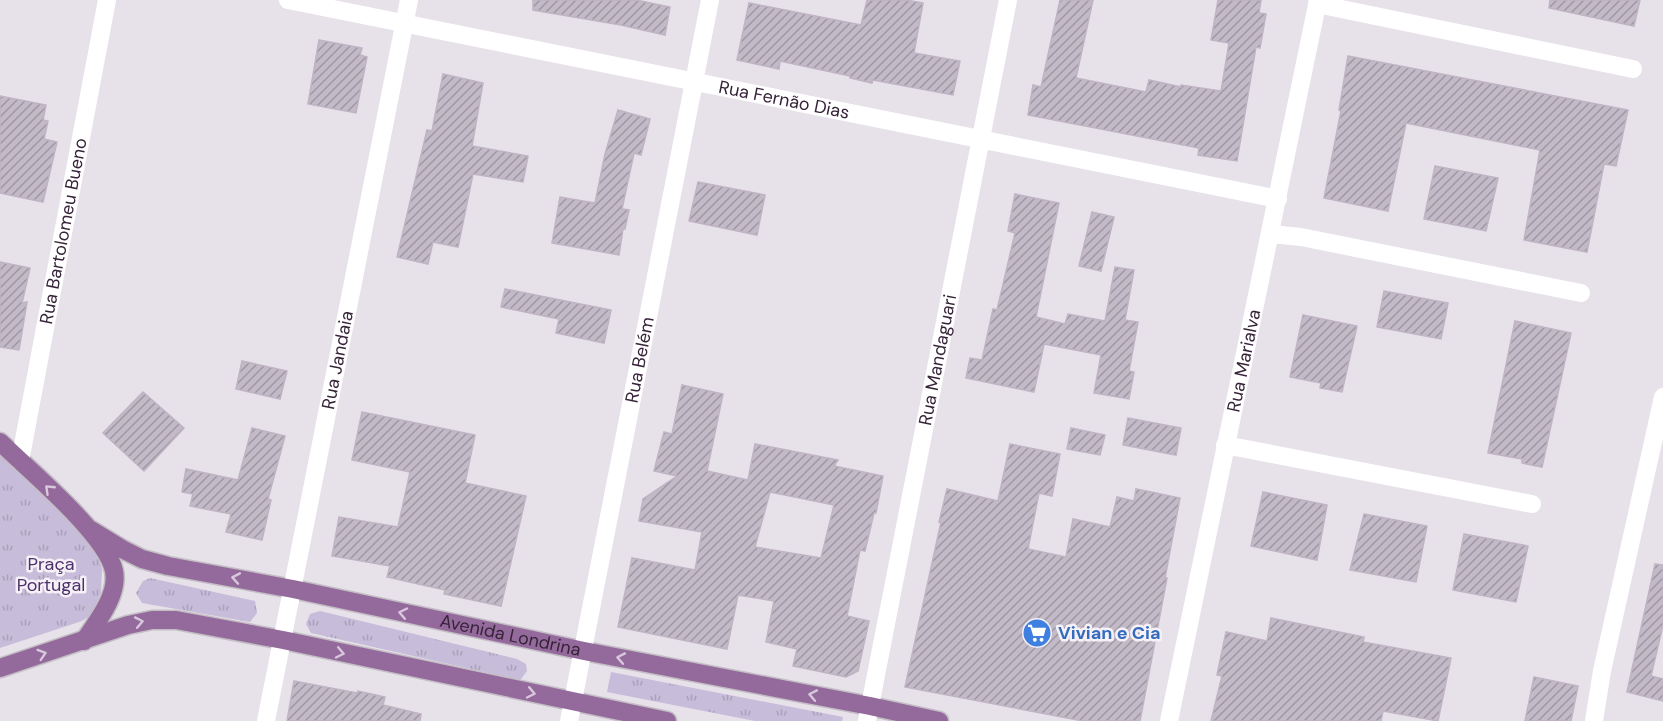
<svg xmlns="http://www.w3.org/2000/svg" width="1663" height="721" viewBox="0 0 1663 721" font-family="'DM Sans',sans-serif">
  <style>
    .park { fill: url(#park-tufts) }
    .building { fill: url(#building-hatch); stroke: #beb4c3; stroke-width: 1.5; fill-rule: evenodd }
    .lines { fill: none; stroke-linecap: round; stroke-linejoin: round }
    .major-casing { stroke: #c3bdc4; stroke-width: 21 }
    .minor { stroke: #fff; stroke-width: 18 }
    .major { stroke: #946a9c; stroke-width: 18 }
    .oneway { stroke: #d8c8dc }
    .labels { text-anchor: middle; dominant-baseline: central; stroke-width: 5; stroke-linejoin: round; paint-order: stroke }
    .street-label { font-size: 18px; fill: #362339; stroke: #f5f1f7 }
    .park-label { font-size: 18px; fill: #4e316c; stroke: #f5f1f7 }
    .shop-label { font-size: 18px; font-weight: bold; fill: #366cbe; stroke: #f5f1f7; text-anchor: start }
  </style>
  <defs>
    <pattern id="park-tufts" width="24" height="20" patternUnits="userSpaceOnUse" patternTransform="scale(1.5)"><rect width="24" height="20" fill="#c7bcd9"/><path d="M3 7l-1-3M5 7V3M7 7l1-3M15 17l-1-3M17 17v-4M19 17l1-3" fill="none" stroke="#aca1bb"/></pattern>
    <pattern id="building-hatch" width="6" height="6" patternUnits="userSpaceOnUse" patternTransform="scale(1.5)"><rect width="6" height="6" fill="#c3bac8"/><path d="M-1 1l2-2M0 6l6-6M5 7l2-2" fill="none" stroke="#9f97a3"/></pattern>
  </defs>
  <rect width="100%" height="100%" fill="#e7e1ea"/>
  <!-- park -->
  <g class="park">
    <path d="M0 454 81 531 95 549 102 569 101 592 92 614 82 621 0 648Z"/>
    <path d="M150 578 255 601 257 613 250 622 142 603 136 593 143 581Z"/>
    <path d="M320 611 517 659 526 664 527 671 521 679H515L311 633 306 624 310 614Z"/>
    <path d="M611 672 843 717 842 721H755L607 692Z"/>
  </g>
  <!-- building -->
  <g class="building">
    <path d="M533 0H636L670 7 665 35 621 25 533 10Z"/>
    <path d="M867 0H906L923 3 914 53 960 61 953 95 873 80 872 83 850 78V76L780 61 779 69 737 60 749 3 861 25Z"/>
    <path d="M1060 0H1093L1076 78 1146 92 1149 80 1181 87V85L1221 91 1229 43 1211 40 1218 0H1261L1259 13 1266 14 1260 48 1256 47 1237 161 1198 155 1199 148 1028 115 1033 85 1041 87Z"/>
    <path d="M1550 0H1640L1634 26 1549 8Z"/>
    <path d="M319 40 362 48 360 55 367 57 356 113 308 104Z"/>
    <path d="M1348 56 1628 110 1616 166 1604 164 1587 252 1524 240 1540 150 1406 123 1388 211 1324 198 1341 111 1339 110Z"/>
    <path d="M443 74 483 83 472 146 528 156 523 182 473 174 458 247 433 242 428 264 397 257 427 130 432 131Z"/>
    <path d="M0 96 46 105 43 120 48 121 44 139 57 142 43 202 0 193Z"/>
    <path d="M618 110 650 119 641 155 634 153 622 209 629 210 625 229H623L619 255 552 243 560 197 595 203 605 154Z"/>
    <path d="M1435 166 1498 178 1486 231 1424 219Z"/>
    <path d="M698 182 765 195 757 235 689 221Z"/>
    <path d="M1015 194 1059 203 1036 317 1065 324 1068 314 1105 321 1115 267 1134 270 1125 320 1138 322 1129 371 1134 372 1129 399 1094 393 1101 355 1044 344 1034 392 966 378 970 358 982 360 993 309 997 310 1015 233 1008 231Z"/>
    <path d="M1092 212 1114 217 1101 271 1079 266Z"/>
    <path d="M0 262 30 268 22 303 27 302 19 350 0 347Z"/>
    <path d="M505 289 611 310 604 343 556 333 559 319 501 307Z"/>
    <path d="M1384 291 1448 303 1441 339 1377 327Z"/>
    <path d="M1303 315 1357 326 1342 392 1320 388 1321 383 1290 377Z"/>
    <path d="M1515 321 1571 333 1542 467 1522 463V459L1488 453Z"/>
    <path d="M242 361 287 371 280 399 236 389Z"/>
    <path d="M682 385 723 394 707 471 748 480 755 444 838 460 834 466 883 476 876 513H874L865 551 860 550 847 616 869 621 858 671 846 677 793 666 797 649 766 642 774 601 738 595 727 649 618 627 632 558 695 570 702 532 639 521 643 499 677 476 654 471 664 432 672 434ZM770 492 834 505 821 558 755 547Z"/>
    <path d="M143 392 184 428 144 471 103 433Z"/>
    <path d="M362 412 475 435 465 483 526 496 501 606 444 594 445 590 387 577 390 566 332 556 339 517 398 527 410 472 352 460Z"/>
    <path d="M1128 418 1181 428 1176 455 1123 445Z"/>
    <path d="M252 428 285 436 268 499 271 500 262 540 226 532 231 514 190 506 193 494 182 492 186 469 238 480Z"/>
    <path d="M1071 428 1105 435 1100 455 1067 449Z"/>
    <path d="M1010 444 1060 454 1052 496 1039 493 1028 549 1066 557 1073 519 1110 527 1117 497 1134 501 1136 489 1180 498 1165 578H1167L1140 721H1083L905 687 941 522H939L947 489 998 501Z"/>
    <path d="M1263 492 1327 505 1317 560 1251 546Z"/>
    <path d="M1364 514 1427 526 1416 582 1350 570Z"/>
    <path d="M1464 534 1528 546 1516 602 1453 590Z"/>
    <path d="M1655 564 1663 565V625L1651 676 1663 679V701L1627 692Z"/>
    <path d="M1271 618 1364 637 1363 642 1451 658 1438 721 1383 711 1381 721H1211L1222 676 1217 675 1226 632 1267 641Z"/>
    <path d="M1534 677 1578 686 1571 721H1525Z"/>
    <path d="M294 681 357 693 358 691 385 697 383 705 421 714 420 721H287Z"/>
  </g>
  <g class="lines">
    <!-- major casing -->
    <g class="major-casing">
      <g id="major">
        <path d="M0 442C28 469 107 535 114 571 119 595 96 623 84 641"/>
        <path id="s7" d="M91 530 122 549 142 559 168 566 293 589 584 651 870 706 939 721"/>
        <path d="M0 668 128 625 152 620H176L283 640 667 721"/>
      </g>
    </g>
    <!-- minor -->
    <g class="minor">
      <path id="s1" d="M288 0 1278 199"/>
      <path d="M1317 4 1633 69"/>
      <path d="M1271 234 1301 237 1581 293"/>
      <path d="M1225 445 1532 504"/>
      <path id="s2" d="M20 461 107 0"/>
      <path id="s3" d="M266 721 409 0"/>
      <path id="s4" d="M569 721 710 0"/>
      <path id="s5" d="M867 721 1008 0"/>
      <path id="s6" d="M1169 721C1218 481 1270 241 1318 0"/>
      <path d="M1594 721 1602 671 1663 397"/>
    </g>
    <!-- major -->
    <use href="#major" class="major"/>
  </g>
  <!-- one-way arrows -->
  <defs><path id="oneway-chevron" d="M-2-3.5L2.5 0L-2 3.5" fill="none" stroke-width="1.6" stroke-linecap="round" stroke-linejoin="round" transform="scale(1.5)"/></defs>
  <g class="oneway">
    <use href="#oneway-chevron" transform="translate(49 489) rotate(-136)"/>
    <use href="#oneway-chevron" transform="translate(236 578) rotate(-170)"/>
    <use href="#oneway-chevron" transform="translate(403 613) rotate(-168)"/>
    <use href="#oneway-chevron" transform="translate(139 622) rotate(-11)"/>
    <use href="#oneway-chevron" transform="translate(340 653) rotate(12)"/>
    <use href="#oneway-chevron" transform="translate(42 654) rotate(-18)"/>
    <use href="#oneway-chevron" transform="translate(621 658) rotate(-169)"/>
    <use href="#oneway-chevron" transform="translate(531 693) rotate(12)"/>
    <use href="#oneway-chevron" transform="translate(813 695) rotate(-169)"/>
  </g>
  <!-- icons -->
  <defs>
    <g id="supermarket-disc" transform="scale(1.5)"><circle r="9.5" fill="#3f7fe0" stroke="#f5f1f7"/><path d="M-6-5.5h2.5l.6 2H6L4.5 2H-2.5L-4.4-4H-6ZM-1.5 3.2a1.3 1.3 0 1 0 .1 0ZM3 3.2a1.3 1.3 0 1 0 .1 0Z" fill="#fff"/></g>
  </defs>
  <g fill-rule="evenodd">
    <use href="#supermarket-disc" x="1037" y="633"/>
  </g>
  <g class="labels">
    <!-- street labels -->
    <g class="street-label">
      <text stroke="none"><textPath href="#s1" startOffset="506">Rua Fernão Dias</textPath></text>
      <text stroke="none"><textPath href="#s2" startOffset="234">Rua Bartolomeu Bueno</textPath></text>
      <text stroke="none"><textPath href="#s5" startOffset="368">Rua Mandaguari</textPath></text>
      <text stroke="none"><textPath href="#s3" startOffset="368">Rua Jandaia</textPath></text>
      <text stroke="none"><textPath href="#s4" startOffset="368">Rua Belém</textPath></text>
      <text stroke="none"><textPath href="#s6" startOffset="368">Rua Marialva</textPath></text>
      <text stroke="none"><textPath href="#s7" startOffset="435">Avenida Londrina</textPath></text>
    </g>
    <!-- park labels -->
    <g class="park-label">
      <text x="51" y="564">Praça<tspan x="51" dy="21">Portugal</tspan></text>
    </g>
    <!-- shop labels -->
    <g class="shop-label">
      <text x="1058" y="633">Vivian e Cia</text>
    </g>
  </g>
</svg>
